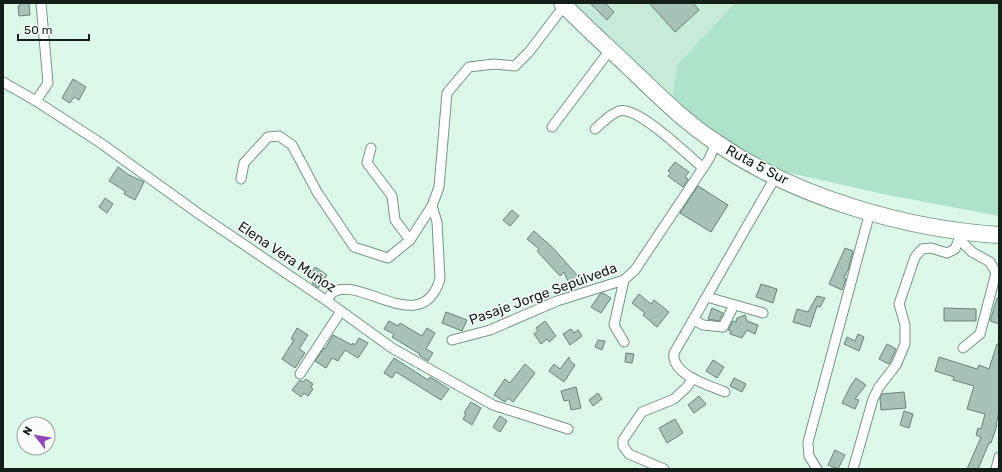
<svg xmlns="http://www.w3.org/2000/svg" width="1002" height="472" viewBox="0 0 1002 472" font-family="Rubik,sans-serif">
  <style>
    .built { fill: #c6ebd9 }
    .green { fill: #aee2c9 }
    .building { fill: #a7c3b5; stroke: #698376 }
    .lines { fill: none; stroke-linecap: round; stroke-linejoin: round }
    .street-casing { stroke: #799487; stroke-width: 11 }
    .highway-casing { stroke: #799487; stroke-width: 18 }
    .street { stroke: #fff; stroke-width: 9 }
    .highway { stroke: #fff; stroke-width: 16 }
    .labels { text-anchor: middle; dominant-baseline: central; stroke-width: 3; stroke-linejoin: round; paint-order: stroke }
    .street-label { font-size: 14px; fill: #141f1a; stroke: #f9fefb }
  </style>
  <rect width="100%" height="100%" fill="#dbf8e9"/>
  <!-- built -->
  <path class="built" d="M570 3H735L677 65 672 98Z"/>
  <!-- green -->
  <path class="green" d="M735 3H999V216L883 194 781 171 735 149 672 98 677 65Z"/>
  <!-- building -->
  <g class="building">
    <path d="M20 3H29L30 15 19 16 18 6H20Z"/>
    <path d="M590 3H605L614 12 607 20Z"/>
    <path d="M649 3H693L699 10 675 32Z"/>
    <path d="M73 79 86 87 79 100 74 97 70 103 62 98Z"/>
    <path d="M675 162 689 172 685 177 688 179 683 187 668 176 671 173 668 171Z"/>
    <path d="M118 167 129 175 144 182 135 200 124 194 125 191 109 181Z"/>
    <path d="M698 186 728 205 711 232 680 213Z"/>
    <path d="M105 198 113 204 107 213 99 207Z"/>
    <path d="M512 210 519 216 510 226 503 220Z"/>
    <path d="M534 231 554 249 577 275 580 274 583 281 570 286 564 272 560 276 537 251 539 249 527 239Z"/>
    <path d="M845 248 853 251 848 270 844 278 846 279 842 290 829 284Z"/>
    <path d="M315 267 327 275 318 288 312 283 315 278 310 275Z"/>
    <path d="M761 284 777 289 773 303 756 297Z"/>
    <path d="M603 293 611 298 601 313 591 307 600 294Z"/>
    <path d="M639 294 651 304 654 300 669 312 657 327 643 315 645 313 632 303Z"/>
    <path d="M817 296 825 298 820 307 817 306 810 327 793 322 797 309 808 312Z"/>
    <path d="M997 298H999V324L990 321Z"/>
    <path d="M712 308 723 313 719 321 708 319Z"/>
    <path d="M944 308 976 309V321H944Z"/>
    <path d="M446 312 467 320 462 331 442 323Z"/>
    <path d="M745 315 747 321 758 325 755 334 747 330 742 338 730 334 731 331 728 330 733 321 736 322 737 318Z"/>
    <path d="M389 321 398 326 400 323 422 336 427 328 435 333 426 349 433 353 428 361 419 355 420 354 392 337 394 334 384 329Z"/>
    <path d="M545 321 556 336 549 342 547 339 541 344 534 334 538 331 536 328Z"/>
    <path d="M297 328 308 335 299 349 305 353 295 368 282 359 294 340 291 339Z"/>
    <path d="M571 329 574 333 578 330 582 336 570 345 563 334Z"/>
    <path d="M858 334 864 337 859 351 844 344 847 337 855 341Z"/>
    <path d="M333 335 352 345 353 343 355 345 359 338 368 343 358 358 345 350 338 361 332 358 326 368 315 361 324 348 325 349Z"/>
    <path d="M598 340 605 341 602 350 595 347Z"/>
    <path d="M887 344 896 349 889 364 879 359Z"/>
    <path d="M997 344H999V412L996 425H997L991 443H989L978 469H967L981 437 976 435 978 428 981 429 985 414 967 409 974 386 953 380 954 377 935 371 939 357 977 369 979 365 989 369Z"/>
    <path d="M626 353 634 354 632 363 625 362Z"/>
    <path d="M569 357 570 361 575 365 564 382 549 371 554 364 560 369Z"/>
    <path d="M394 358 428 380 430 377 449 389 441 400 396 372 392 378 384 373Z"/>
    <path d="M713 360 724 367 717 378 706 371Z"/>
    <path d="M525 364 535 373 513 402 508 398 505 402 494 395 505 379 510 383Z"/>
    <path d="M734 378 746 384 742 392 730 386Z"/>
    <path d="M856 378 866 385 855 399 859 400 855 409 842 403 851 385Z"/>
    <path d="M306 379 313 384 311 387 313 389 308 396 304 393 301 397 292 390 300 380 303 382Z"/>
    <path d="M576 387 581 408 571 410 569 400 564 401 561 391Z"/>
    <path d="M904 392 906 408 881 410 880 398 882 394Z"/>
    <path d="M598 393 602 399 593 406 589 400Z"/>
    <path d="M699 396 706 404 694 413 688 405Z"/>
    <path d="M471 402 481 408 472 425 463 419 466 414 464 413Z"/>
    <path d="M904 411 913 414 909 428 900 425Z"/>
    <path d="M500 416 507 421 500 432 493 427Z"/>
    <path d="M675 419 683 433 667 443 659 428Z"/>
    <path d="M835 450 845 455 838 469 828 465Z"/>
  </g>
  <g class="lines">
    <!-- street casing -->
    <g class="street-casing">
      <g id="street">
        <path d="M3 82 36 101 102 144 199 214 327 301 392 348 493 405 568 429"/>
        <path d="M36 101 48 83 41 3"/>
        <path d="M552 127 610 50"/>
        <path d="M595 129C602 123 610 114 619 111 637 105 689 156 703 168"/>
        <path d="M371 148 367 163 392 196 395 220 410 240"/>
        <path d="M241 179 244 163 268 137 279 136 292 145 317 192 354 247 388 258 410 240 432 206"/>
        <path d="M959 239 972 252 990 262 996 273 980 334 963 348"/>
        <path d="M707 297 763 313"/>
        <path d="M327 301C328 298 330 295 332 293 358 273 422 340 440 279L437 222 432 206 439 187 447 93 469 67 494 64 515 66 529 52 564 6"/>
        <path d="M694 320 703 325 723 327 734 305"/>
        <path d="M452 340 490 330 557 301 624 280 635 270 709 159 716 143"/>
        <path d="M624 342 614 325 624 280"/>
        <path d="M300 374 341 311"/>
        <path d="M725 392C709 385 671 375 674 353L776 176"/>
        <path d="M664 469 629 454 623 446V440L642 412 674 399 687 387 693 378"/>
        <path d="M817 469 809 456 808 442 870 212"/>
        <path d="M853 469 873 399 879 387 896 365 905 344V325L899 304 915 257 922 249 931 248 947 253 955 249 962 232"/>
        <path d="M996 469 999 457"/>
      </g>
    </g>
    <!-- highway casing -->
    <g class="highway-casing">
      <path id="highway" d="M562 3C585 27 610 49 634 72 660 97 686 123 717 143 795 197 905 229 999 235"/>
    </g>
    <!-- street -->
    <use href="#street" class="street"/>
    <!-- highway -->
    <use href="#highway" class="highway"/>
  </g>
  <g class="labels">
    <!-- street labels -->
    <g class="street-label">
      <text transform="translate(757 165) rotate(28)">Ruta 5 Sur</text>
      <text transform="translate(287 257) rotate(34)">Elena Vera Muñoz</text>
      <text transform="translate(543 294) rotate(-20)">Pasaje Jorge Sepúlveda</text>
    </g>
  </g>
  <!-- border -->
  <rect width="1002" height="472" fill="none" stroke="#141f1a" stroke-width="8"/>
  <!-- north arrow -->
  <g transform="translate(36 436) rotate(301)"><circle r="19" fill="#f9fefb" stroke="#9da5a1"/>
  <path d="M0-3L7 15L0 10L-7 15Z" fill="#9247b8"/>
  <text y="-6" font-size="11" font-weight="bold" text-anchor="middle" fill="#141f1a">N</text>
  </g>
  <!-- scale -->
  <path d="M18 34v6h71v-6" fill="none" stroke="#141f1a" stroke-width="2"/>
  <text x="24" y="34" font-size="12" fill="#141f1a" stroke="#f9fefb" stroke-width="3" paint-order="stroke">50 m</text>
</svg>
